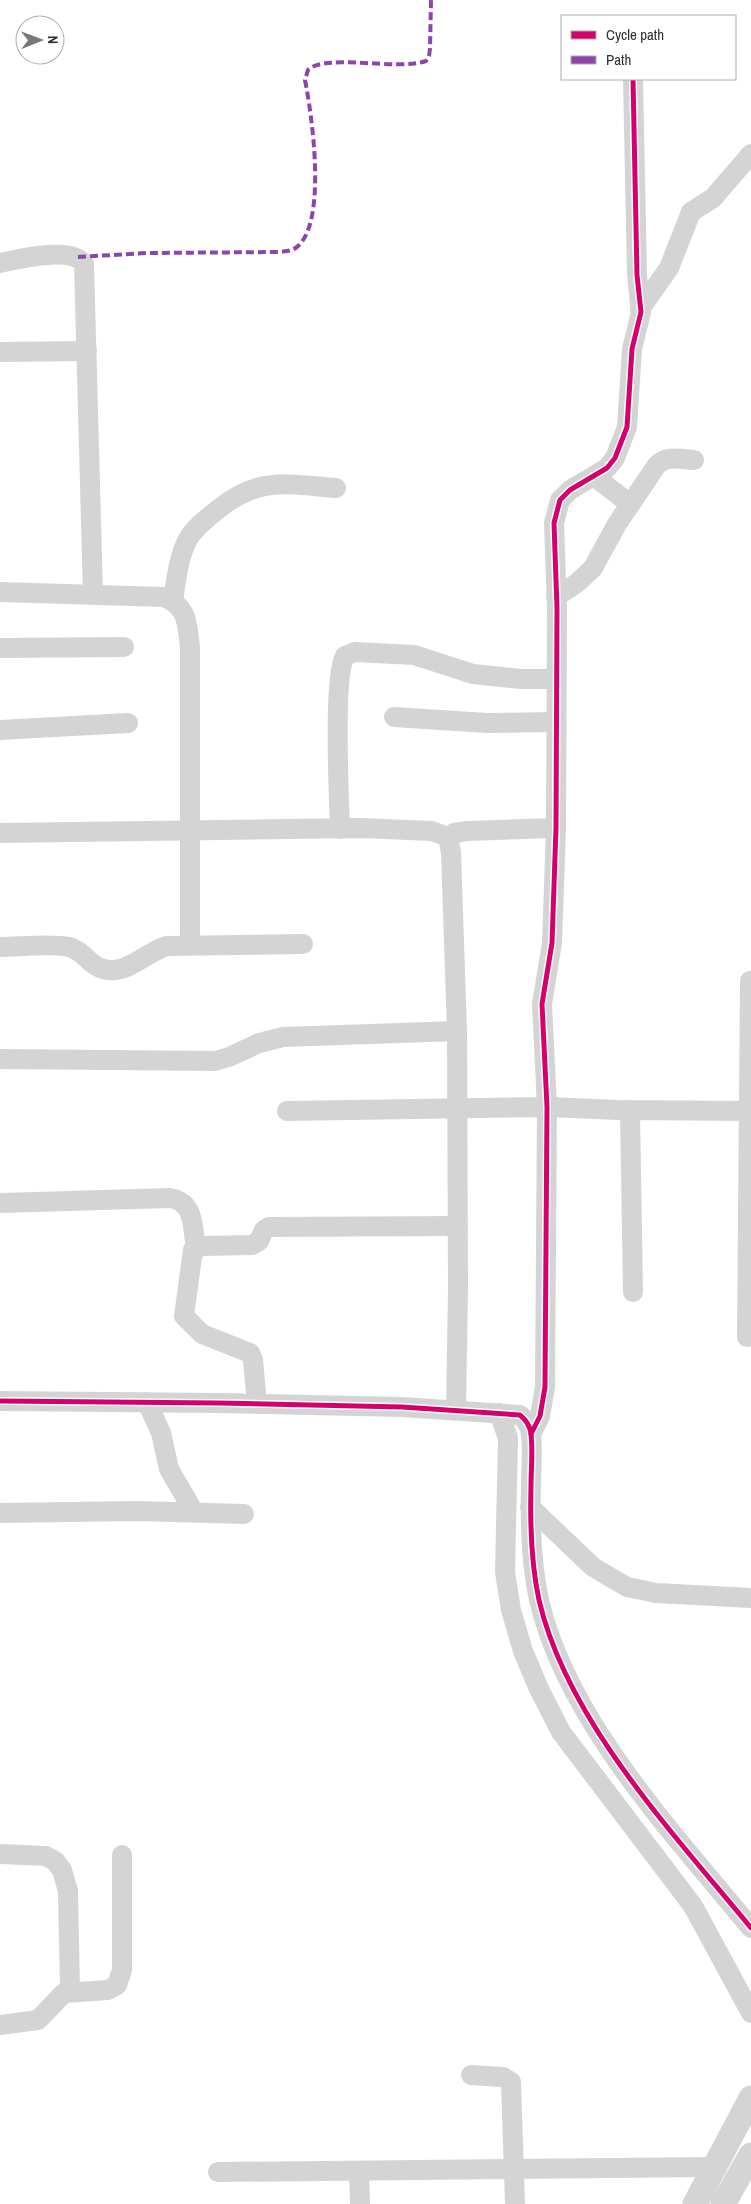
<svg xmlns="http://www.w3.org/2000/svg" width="751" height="2204" viewBox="0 0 751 2204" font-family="'Archivo Narrow',sans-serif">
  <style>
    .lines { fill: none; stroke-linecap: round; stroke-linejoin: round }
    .minor { stroke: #d4d4d4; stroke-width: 20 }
    .tertiary { stroke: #d4d4d4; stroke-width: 25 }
    .quiet { stroke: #8e44ad; stroke-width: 4; stroke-dasharray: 8 4; stroke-linecap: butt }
    .cycleway-casing { stroke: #fff; stroke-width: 8 }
    .cycleway { stroke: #d6006c; stroke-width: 5 }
  </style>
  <rect width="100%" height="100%" fill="#fff"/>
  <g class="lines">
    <!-- minor -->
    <g class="minor">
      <path d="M0 263C19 259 72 246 84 264L93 595"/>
      <path d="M640 309 669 268 691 212 713 198 751 154"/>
      <path d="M0 352 87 351"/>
      <path d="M595 477 630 504"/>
      <path d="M0 592 164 597C188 607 187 623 190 647V945"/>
      <path d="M556 597 577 583 593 568 617 524 657 465C667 455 680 459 694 460"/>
      <path d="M173 601C176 582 178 559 187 541 193 529 206 519 216 511 258 476 285 484 336 488"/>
      <path d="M0 648 124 647"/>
      <path d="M394 717 487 723 556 722"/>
      <path d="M0 730 128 723"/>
      <path d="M340 829C339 799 333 676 345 656L355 652 414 655 473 674 521 679H556"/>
      <path d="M0 833 360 828 432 831 448 837 451 852 457 1031 458 1287 456 1410"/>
      <path d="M448 837 454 833 467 831 556 828"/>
      <path d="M0 947C18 947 52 943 69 947 87 951 90 972 115 970 134 968 149 951 167 946L303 944"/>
      <path d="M0 1059 215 1061 229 1057 259 1043 283 1037 457 1031"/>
      <path d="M630 1110 633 1292"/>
      <path d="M287 1111 547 1107 618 1110 751 1111"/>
      <path d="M0 1203 170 1198C195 1202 192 1226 196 1248"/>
      <path d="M747 1337 750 981"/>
      <path d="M0 1401 218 1403 402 1407 520 1415C526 1420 530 1425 531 1434 533 1451 531 1469 531 1487 530 1524 531 1563 539 1600 567 1721 674 1834 751 1928"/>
      <path d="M147 1402 161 1433 169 1469 194 1512"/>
      <path d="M257 1404 253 1360 250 1353 202 1334 184 1316 193 1250 202 1246 252 1245 259 1241 264 1230 269 1227 458 1226"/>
      <path d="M499 1413 508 1438 505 1572 511 1610 523 1651 539 1689 561 1732 693 1906 751 2013"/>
      <path d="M531 1434 540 1416 545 1387 547 1107 542 1004 552 943 556 828 557 608 554 523 560 500 570 490 607 468 615 458 627 427 632 349 641 312 637 275 633 79"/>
      <path d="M530 1507 593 1567 627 1587 656 1593 751 1598"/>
      <path d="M0 1513 137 1511 244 1514"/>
      <path d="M0 1854 46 1856 55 1861 62 1870 68 1891 70 1991"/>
      <path d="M0 2025 38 2020 64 1993 108 1990 117 1985 122 1970V1855"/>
      <path d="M471 2075 503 2077 511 2082 515 2204"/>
      <path d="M359 2171 360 2204"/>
      <path d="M218 2172 714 2167"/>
    </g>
    <!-- tertiary -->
    <g class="tertiary">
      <path d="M695 2204 751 2098"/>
      <path d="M723 2204 751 2155"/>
    </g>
    <!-- quiet -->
    <path class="quiet" d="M78 257 147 253 280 252C287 251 293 251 298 246 327 220 312 115 305 80L308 70C325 53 397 71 426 61L429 56 430 49 431 0"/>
    <!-- cycleway casing -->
    <g class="cycleway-casing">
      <g id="cycleway">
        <path d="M0 1401 218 1403 402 1407 520 1415C526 1420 530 1425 531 1434 533 1451 531 1469 531 1487 530 1524 531 1563 539 1600 567 1721 674 1834 751 1928"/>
        <path d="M531 1434 540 1416 545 1387 547 1107 542 1004 552 943 556 828 557 608 554 523 560 500 570 490 607 468 615 458 627 427 632 349 641 312 637 275 633 79"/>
      </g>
    </g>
    <!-- cycleway -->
    <use href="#cycleway" class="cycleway"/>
  </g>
  <!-- legend -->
  <rect x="561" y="15" width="175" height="65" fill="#ffffff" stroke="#acacac"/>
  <rect x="571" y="31" width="25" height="8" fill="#d6006c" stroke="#acacac"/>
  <text x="606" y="40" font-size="15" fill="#2f2f2f">Cycle path</text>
  <rect x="571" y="56" width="25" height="8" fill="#8e44ad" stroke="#acacac"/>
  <text x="606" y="65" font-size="15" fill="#2f2f2f">Path</text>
  <!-- north arrow -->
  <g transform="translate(40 40) rotate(89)"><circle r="24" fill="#ffffff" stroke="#acacac"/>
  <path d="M0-4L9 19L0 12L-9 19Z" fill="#787878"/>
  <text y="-8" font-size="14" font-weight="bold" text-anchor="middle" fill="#2f2f2f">N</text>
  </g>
</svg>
